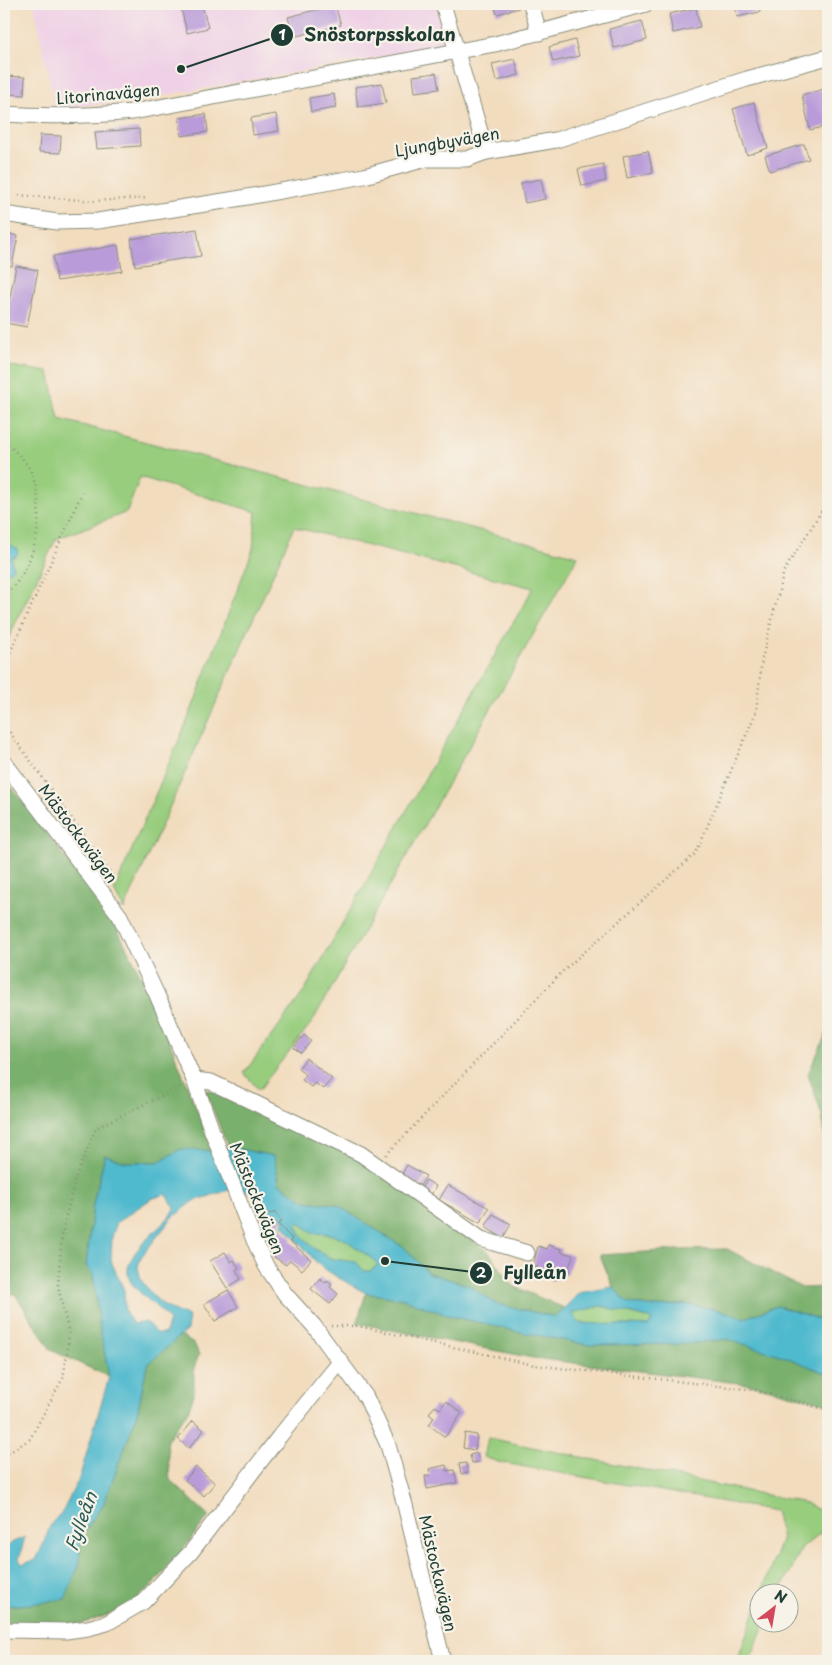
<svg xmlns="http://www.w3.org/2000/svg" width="832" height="1665" viewBox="0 0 832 1665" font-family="'Playpen Sans',sans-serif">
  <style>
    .built { fill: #efd0e6 }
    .green { fill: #98cd7e; stroke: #5c8559 }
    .forest { fill: #7ab06d; stroke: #4c7650 }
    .water { fill: #50b9ce; stroke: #387b81; fill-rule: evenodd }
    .building { fill: #b99bd9 }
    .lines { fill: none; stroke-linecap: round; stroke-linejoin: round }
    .minor-casing { stroke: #888c79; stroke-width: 17 }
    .path { stroke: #888c79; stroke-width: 2.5; stroke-dasharray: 1 4; stroke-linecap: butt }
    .minor { stroke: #fff; stroke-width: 15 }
    .labels { text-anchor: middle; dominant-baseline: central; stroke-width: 4.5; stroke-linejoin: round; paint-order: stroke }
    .street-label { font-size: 16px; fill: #1f3d34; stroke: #f7f3e8 }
    .water-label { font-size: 18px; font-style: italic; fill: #2b5c5a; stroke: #f7f3e8 }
    .leader { fill: none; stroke: #1f3d34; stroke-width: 2 }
    .callout-dot { fill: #1f3d34; stroke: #f7f3e8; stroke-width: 2 }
    .mark-label { font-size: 15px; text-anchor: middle; font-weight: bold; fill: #fff }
    .callout-label { font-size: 18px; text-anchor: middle; font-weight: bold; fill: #1f3d34; stroke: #f7f3e8; stroke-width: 4.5; stroke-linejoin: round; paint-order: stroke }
  </style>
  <rect width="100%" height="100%" fill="#f7f3e8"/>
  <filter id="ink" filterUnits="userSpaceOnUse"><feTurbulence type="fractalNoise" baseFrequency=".02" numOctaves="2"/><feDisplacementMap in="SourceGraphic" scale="10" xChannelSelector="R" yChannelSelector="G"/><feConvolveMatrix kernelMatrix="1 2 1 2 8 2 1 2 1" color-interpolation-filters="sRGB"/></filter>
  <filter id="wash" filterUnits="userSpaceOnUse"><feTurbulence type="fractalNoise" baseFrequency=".0096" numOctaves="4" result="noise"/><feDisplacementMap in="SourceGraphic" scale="20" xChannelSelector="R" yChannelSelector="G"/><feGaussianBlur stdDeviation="1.12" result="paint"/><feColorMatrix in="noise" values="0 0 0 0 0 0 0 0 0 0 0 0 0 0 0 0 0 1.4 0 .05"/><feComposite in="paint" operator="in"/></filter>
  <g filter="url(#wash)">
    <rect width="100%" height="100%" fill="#f2dcbe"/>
    <!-- built -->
    <path class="built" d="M34 4H436L444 37 435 48 143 99 55 109Z"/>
    <!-- green -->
    <g class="green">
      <path d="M4 365 49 372 59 419 578 556 312 1022 259 1090 244 1073 303 993 533 588 294 527 124 910 114 891 188 719 253 549 256 512 140 477 127 512 56 539 4 647Z"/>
      <path d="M298 1222 313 1233 329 1234 346 1240 371 1258 378 1265 370 1271H364L356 1262 332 1259 316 1250 301 1235 296 1224Z"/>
      <path d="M601 1306 652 1319 649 1326 579 1323 571 1312Z"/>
      <path d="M488 1438 806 1503 828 1515V1527L802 1548 780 1592H762L782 1538 775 1511 498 1462 484 1457Z"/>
      <path d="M759 1600 760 1622 765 1623 750 1661H737Z"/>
    </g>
    <!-- forest -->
    <g class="forest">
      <path d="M4 777 113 921 152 997 213 1151 181 1149 158 1162H125L105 1155 93 1205 86 1266 93 1275 100 1329 109 1377 51 1350 15 1294 4 1293Z"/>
      <path d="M828 1030V1162L822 1115 808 1074Z"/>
      <path d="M205 1090 213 1091 358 1159 488 1251 513 1286 564 1308 556 1317 496 1304 468 1285 428 1273 406 1249 337 1205 305 1201 279 1183 274 1156 228 1147Z"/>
      <path d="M727 1249 802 1288 828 1287V1322L777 1306 745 1318 714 1309 686 1304 655 1307 628 1303 613 1287 600 1255 677 1250Z"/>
      <path d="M366 1293 404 1299 447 1315 515 1331 589 1345 687 1344 727 1339 783 1356 828 1374V1404L755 1385 533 1358 357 1323Z"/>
      <path d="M180 1335 195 1345 199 1355 194 1367V1394L189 1409 167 1440 170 1480 209 1516C187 1543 166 1575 139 1597 121 1612 88 1624 65 1626 45 1627 24 1625 4 1625V1606L31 1604 80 1563V1538L104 1503 137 1414 147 1365Z"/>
    </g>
    <!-- water -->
    <g class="water">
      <path d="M8 543 17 549 18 553 16 556 11 558 13 568 4 576V546Z"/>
      <path d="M228 1147 274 1156 279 1183 305 1201 337 1205 406 1249 428 1273 468 1285 496 1304 556 1317 579 1293 613 1287 628 1303 655 1307 686 1304 714 1309 745 1318 777 1306 828 1322V1374L783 1356 727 1339 687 1344 589 1345 515 1331 447 1315 404 1299 366 1293 337 1277 320 1266 282 1224 285 1222 277 1213 267 1212 261 1204 259 1193 229 1190 194 1201 172 1218 141 1257 138 1267 141 1280 152 1295 166 1307 189 1317 187 1330 147 1365 137 1414 104 1503 80 1538V1563L65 1599 31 1604 4 1606V1550L13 1542 25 1537 19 1559 22 1564 36 1560 43 1545 51 1524 63 1511 80 1476 109 1377 100 1329 93 1275 86 1266 93 1205 105 1155 125 1162H158L181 1149 213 1151ZM165 1194 175 1207C173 1210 171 1214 169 1217 156 1233 113 1262 133 1285 144 1298 159 1307 169 1320L165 1334 157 1333 146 1322 133 1324 125 1311 124 1290 111 1261 112 1237 117 1222 151 1199ZM298 1222 313 1233 329 1234 346 1240 371 1258 378 1265 370 1271H364L356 1262 332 1259 316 1250 301 1235 296 1224ZM601 1306 652 1319 649 1326 579 1323 572 1313Z"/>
    </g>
    <g id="blocks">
      <!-- building -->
      <g class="building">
        <path d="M180 4H202L208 28 187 33Z"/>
        <path d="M494 4H518L519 8 497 14Z"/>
        <path d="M735 4H758L760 12 737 17Z"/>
        <path d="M335 5 341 25 293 37 288 17Z"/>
        <path d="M696 8 700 27 673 33 669 14Z"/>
        <path d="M642 21 647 40 614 48 609 29Z"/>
        <path d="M575 40 579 56 553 62 549 47Z"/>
        <path d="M515 59 519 75 496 81 492 64Z"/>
        <path d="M436 73 439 89 415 92 413 76Z"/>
        <path d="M4 76 25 77 24 95 4 94Z"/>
        <path d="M382 83 386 103 358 107 355 87Z"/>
        <path d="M828 88V126L810 130 802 95Z"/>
        <path d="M334 94 336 108 311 112 309 98Z"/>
        <path d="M754 102 768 148 747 155 733 109Z"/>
        <path d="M206 114 208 132 181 136 179 118Z"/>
        <path d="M276 114 279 131 253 135 251 118Z"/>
        <path d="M139 129 140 146 97 149 95 132Z"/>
        <path d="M40 135 61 136 60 153 39 152Z"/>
        <path d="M804 144 809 159 770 171 765 156Z"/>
        <path d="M648 151 653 173 627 178 623 156Z"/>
        <path d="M603 164 606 181 582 186 578 169Z"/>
        <path d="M541 179 545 199 525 203 521 183Z"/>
        <path d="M197 229 201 256 135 266 131 239Z"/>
        <path d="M4 233 18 236 12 266 4 265Z"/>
        <path d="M118 245 122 271 57 281 53 256Z"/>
        <path d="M16 266 38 270 27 327 5 323Z"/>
        <path d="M304 1035 311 1041 301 1053 294 1048Z"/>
        <path d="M306 1058 332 1079 323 1089 315 1083 311 1087 302 1080 306 1075 298 1069Z"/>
        <path d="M407 1165 426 1176 420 1186 401 1176Z"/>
        <path d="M426 1180 436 1186 430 1197 420 1191Z"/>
        <path d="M448 1185 489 1208 480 1223 439 1200Z"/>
        <path d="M274 1212 282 1221 278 1224 292 1239 290 1241 311 1260 302 1270 290 1260 286 1265 274 1257 279 1250 266 1236 271 1232 261 1221 270 1213 272 1214Z"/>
        <path d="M493 1214 511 1224 503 1238 485 1227Z"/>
        <path d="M548 1245 562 1249 561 1252 573 1255 567 1275 558 1272 556 1280 536 1275 538 1267 533 1266 538 1246 547 1249Z"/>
        <path d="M225 1252 231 1262 234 1260 239 1268 236 1270 241 1279 227 1288 210 1261Z"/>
        <path d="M320 1278 325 1283 327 1280 332 1284 330 1287 338 1294 330 1304 311 1289Z"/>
        <path d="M228 1290 238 1307 215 1321 204 1304Z"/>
        <path d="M446 1401 462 1413 445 1437 429 1425 434 1417 429 1413 435 1406 440 1409Z"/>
        <path d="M193 1421 204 1430 189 1448 178 1439Z"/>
        <path d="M465 1433 477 1435 475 1450 463 1448Z"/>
        <path d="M477 1453 479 1462 472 1463 470 1455Z"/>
        <path d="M466 1463 468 1473 461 1474 459 1464Z"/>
        <path d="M446 1465 447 1471 454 1470 457 1483 427 1489 425 1476 430 1475 429 1469Z"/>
        <path d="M196 1467 215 1483 204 1496 185 1480Z"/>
      </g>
    </g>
  </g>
  <g filter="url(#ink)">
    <use href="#blocks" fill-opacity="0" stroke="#888c79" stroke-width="1"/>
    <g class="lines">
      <!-- minor casing -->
      <g class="minor-casing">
        <g id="minor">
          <path d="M443 4 486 152"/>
          <path d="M531 4 539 33"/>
          <path d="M4 114C47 117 89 116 133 112L495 44 646 4"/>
          <path d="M4 214 57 222 98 221 230 200 364 176 426 159H467L486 152 556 140 747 79 828 57"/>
          <path d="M4 762 120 916 157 995 194 1080 212 1131 254 1240 266 1266 285 1294 314 1326 366 1397 388 1445 405 1505 443 1661"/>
          <path d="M194 1080 211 1082 361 1154 481 1239 527 1253"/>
          <path d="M4 1630 66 1631 88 1628 107 1623 143 1602 191 1552 279 1437 341 1361"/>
        </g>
      </g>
      <!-- path -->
      <g class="path">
        <path d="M444 144 465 140 469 136"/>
        <path d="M4 194 93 201 148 198"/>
        <path d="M4 442C16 451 28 462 33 477 46 517 36 568 4 596"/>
        <path d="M4 666 83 491"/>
        <path d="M4 724 113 876 111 880"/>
        <path d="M386 1155 564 970 696 853 756 712 762 659 784 571 828 501"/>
        <path d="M331 1326H358L534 1365 755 1390 828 1410"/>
        <path d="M4 1456 30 1439 63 1378 67 1355 69 1333 58 1286 62 1234 75 1179 96 1128 182 1086"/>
      </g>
      <!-- minor -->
      <use href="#minor" class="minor"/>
    </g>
  </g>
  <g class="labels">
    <!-- street labels -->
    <g class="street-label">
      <text transform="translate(108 93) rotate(-5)">Litorinavägen</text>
      <text transform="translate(447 141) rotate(-10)">Ljungbyvägen</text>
      <text transform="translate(79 833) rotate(53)">Mästockavägen</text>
      <text transform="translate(258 1198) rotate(68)">Mästockavägen</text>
      <text transform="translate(439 1573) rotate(77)">Mästockavägen</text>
    </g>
    <!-- water labels -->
    <g class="water-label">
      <text transform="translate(80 1521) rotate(-70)">Fylleån</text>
    </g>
  </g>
  <!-- callouts -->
  <path class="leader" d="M181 69L282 35M385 1261L481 1273"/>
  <g class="callout-dot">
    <circle cx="181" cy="69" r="5"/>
    <circle cx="385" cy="1261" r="5"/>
    <circle cx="282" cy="35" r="12"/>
    <circle cx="481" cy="1273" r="12"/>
  </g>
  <g class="mark-label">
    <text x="282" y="40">1</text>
    <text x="481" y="1278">2</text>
  </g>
  <g class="callout-label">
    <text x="380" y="41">Snöstorpsskolan</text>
    <text x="535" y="1279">Fylleån</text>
  </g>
  <!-- margin -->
  <rect width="832" height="1665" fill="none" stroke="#f7f3e8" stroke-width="20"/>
  <!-- north arrow -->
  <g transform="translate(774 1608) rotate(31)"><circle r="24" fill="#f7f3e8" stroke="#a1aaa0"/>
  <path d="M0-4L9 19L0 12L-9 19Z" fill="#d1495b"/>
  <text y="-8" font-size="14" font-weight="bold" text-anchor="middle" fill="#1f3d34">N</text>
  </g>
</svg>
